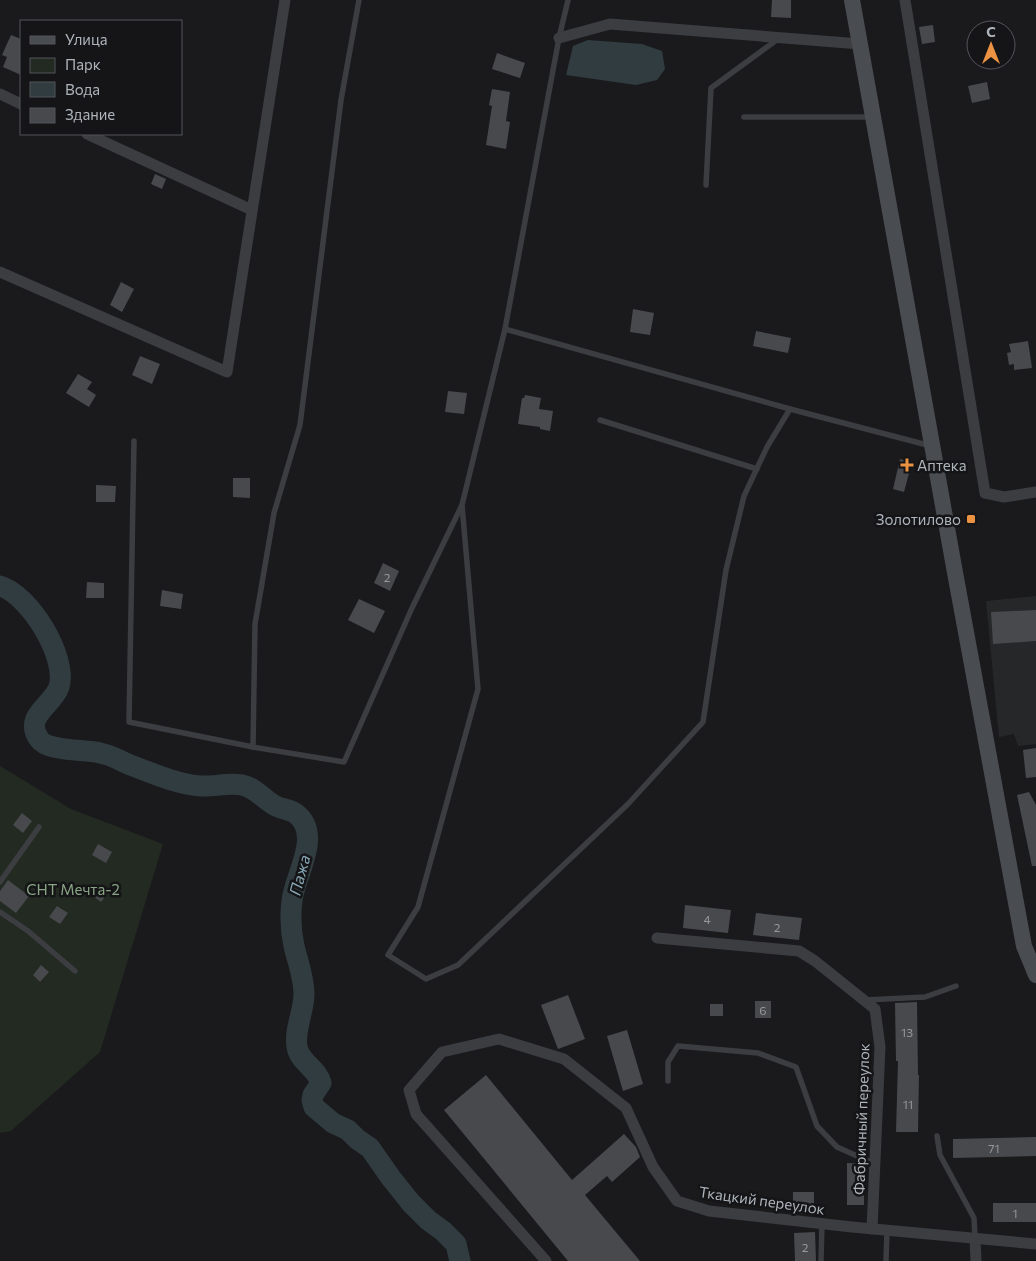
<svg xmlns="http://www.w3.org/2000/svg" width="1036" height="1261" viewBox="0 0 1036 1261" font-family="Commissioner,sans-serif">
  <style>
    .built { fill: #262729 }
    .green { fill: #222a22 }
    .water { fill: #303c40 }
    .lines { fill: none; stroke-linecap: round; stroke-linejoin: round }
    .river { stroke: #303c40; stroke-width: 21 }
    .building { fill: #47494c }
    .service { stroke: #3b3d41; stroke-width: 5.5 }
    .minor { stroke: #3b3d41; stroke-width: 11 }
    .secondary { stroke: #494c51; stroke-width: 16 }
    .poi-dot { fill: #eb9343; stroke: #151517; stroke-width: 2 }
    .labels { text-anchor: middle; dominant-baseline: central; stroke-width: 5; stroke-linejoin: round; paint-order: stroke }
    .number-label { font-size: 12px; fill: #94999f }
    .poi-label { font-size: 15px; fill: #adb4bb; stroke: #151517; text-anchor: start }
    .park-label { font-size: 15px; fill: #89a585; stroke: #151517 }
    .street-label { font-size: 15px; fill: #adb4bb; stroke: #151517 }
    .water-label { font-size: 16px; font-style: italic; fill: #86a7b4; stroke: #151517 }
  </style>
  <rect width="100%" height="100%" fill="#1a1a1c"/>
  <!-- built -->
  <path class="built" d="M1036 596V744L1018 746 1014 734 999 737 986 601Z"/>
  <!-- green -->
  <path class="green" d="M0 766 71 809 163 844 100 1052 11 1131 0 1133Z"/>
  <!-- water -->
  <path class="water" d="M588 40 642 44 662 51 665 69 657 80 636 85 566 75 573 46Z"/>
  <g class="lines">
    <!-- river -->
    <path class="river" d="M0 586C29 594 68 657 59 687 53 705 23 716 39 739 48 752 85 749 100 753 111 755 119 760 128 764 149 772 179 785 201 786 214 787 229 782 242 785 256 788 262 798 274 805 280 809 289 809 295 813 324 834 294 876 292 901 290 916 291 932 294 946 298 963 304 977 304 994 304 1012 294 1029 297 1047 300 1063 317 1068 321 1083L313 1095 312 1100 314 1107 333 1123 348 1130 357 1139 370 1148 391 1178 411 1203 428 1220 443 1231 456 1244 460 1261"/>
  </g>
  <!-- building -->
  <g class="building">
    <path d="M772 0H791V18L771 17Z"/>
    <path d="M933 25 935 42 922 44 919 27Z"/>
    <path d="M11 35 21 39V75L3 67 7 57 2 55Z"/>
    <path d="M497 53 525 63 520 78 492 69Z"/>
    <path d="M987 82 990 99 972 103 968 86Z"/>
    <path d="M492 89 510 92 506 121 510 122 506 149 486 145 492 106 489 105Z"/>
    <path d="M155 174 166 179 162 189 151 184Z"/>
    <path d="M121 282 134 289 122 312 110 305Z"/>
    <path d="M633 309 654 313 650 335 630 332Z"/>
    <path d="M756 331 791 338 788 353 753 346Z"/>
    <path d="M1028 341 1032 368 1014 370V364L1009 365 1007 353 1011 352 1009 344Z"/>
    <path d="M140 356 160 364 152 384 132 375Z"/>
    <path d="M78 374 92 382 87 389 96 395 89 407 66 393Z"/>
    <path d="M448 391 467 393 464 414 445 412Z"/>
    <path d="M525 395 541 398 539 409 553 411 550 431 540 429V427L518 424 522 398H524Z"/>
    <path d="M900 459 912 462 904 492 893 489Z"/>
    <path d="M233 478H250V498L233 497Z"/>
    <path d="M96 485 116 486 115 502H96Z"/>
    <path d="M383 563 399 571 390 591 374 583Z"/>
    <path d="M87 582 104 583V598H86Z"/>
    <path d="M162 590 183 594 181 609 160 606Z"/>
    <path d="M359 599 385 611 374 633 348 620Z"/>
    <path d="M1036 610V641L993 644 991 612Z"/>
    <path d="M1036 748V777L1026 778 1023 750Z"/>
    <path d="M1029 792 1036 805V866H1032L1017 795Z"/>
    <path d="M22 813 32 821 23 833 13 825Z"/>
    <path d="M98 844 112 852 106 863 92 855Z"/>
    <path d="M8 880 29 896 16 913 0 901V891Z"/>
    <path d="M97 885 108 893 101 902 90 894Z"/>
    <path d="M685 905 731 910 728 933 683 928Z"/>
    <path d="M57 906 68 913 60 924 49 917Z"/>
    <path d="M756 913 802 918 799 940 753 935Z"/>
    <path d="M41 965 49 972 40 982 33 975Z"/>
    <path d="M568 995 585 1039 558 1049 541 1005Z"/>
    <rect x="755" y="1001" width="16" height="17"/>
    <path d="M917 1002 918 1075H919L918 1132H896L898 1061H896L895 1003Z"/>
    <rect x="710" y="1004" width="13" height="12"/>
    <path d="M627 1030 643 1084 623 1091 607 1036Z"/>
    <path d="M486 1075 572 1180 624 1134 636 1147 640 1157 612 1182 607 1176 585 1195 640 1261H568L444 1110Z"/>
    <path d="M1036 1137V1156L953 1158V1139Z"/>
    <path d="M847 1163 864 1164V1205H847Z"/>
    <path d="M793 1192H814V1214L793 1213Z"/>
    <rect x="993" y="1203" width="43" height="19"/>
    <path d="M815 1232 816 1261H795L794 1233Z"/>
  </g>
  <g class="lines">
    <!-- service -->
    <g class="service">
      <path d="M744 117H872"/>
      <path d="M706 185 711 88 778 39"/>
      <path d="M505 329 790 409 931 446"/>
      <path d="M600 420 757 469"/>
      <path d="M134 441 129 722 253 747 255 624 274 513 300 425 341 100 359 0"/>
      <path d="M462 505 478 689 418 907 388 955 426 979 458 965 628 804 703 722 726 570 744 496 767 447 790 409"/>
      <path d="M253 747 344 762 412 608 462 505 505 329 559 38 568 0"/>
      <path d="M0 882 39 827"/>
      <path d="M0 912 28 931 75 971"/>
      <path d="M865 1000 925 997 956 986"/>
      <path d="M668 1081V1062L678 1046 758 1053 796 1067 817 1126 837 1147 875 1164"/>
      <path d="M937 1136 940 1155 974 1218 975 1238"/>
      <path d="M821 1261 822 1223"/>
      <path d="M886 1261 887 1230"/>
    </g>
    <!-- minor -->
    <g class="minor">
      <path d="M905 0 985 493 1004 497 1036 492"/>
      <path d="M559 38 610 24 860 44"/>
      <path d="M0 94 21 104"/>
      <path d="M87 134 252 210"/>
      <path d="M0 272 227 372 285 0"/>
      <path d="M657 938 799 951 815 961 875 1009 880 1047 872 1229"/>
      <path d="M975 1238 976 1261"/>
      <path d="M546 1261 416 1114 409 1090 442 1052 499 1039 564 1059 626 1108 653 1167 677 1201 709 1211 852 1227 1036 1244"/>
    </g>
    <!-- secondary -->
    <path class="secondary" d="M852 0 956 578 1024 946 1036 975"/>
  </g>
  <!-- markers -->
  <g class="poi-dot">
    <path d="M904.5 457.5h5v5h5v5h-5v5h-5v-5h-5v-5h5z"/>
    <rect x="966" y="514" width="10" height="10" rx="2.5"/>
  </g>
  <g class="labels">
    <!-- number labels -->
    <g class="number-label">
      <text x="387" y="577">2</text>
      <text x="707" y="919">4</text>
      <text x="777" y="927">2</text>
      <text x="763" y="1010">6</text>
      <text x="907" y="1032">13</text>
      <text x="908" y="1104">11</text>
      <text x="994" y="1148">71</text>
      <text x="1015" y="1213">1</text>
      <text x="805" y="1247">2</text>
    </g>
    <!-- poi labels -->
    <g class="poi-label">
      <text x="917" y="465">Аптека</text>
      <text x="961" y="519" text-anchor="end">Золотилово</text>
    </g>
    <!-- park labels -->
    <g class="park-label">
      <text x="73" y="889">СНТ Мечта-2</text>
    </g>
    <!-- street labels -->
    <g class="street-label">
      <text transform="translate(861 1119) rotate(-88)">Фабричный переулок</text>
      <text transform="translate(762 1200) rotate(8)">Ткацкий переулок</text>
    </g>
    <!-- water labels -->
    <g class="water-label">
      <text transform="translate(299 875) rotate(-75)">Пажа</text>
    </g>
  </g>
  <!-- legend -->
  <rect x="20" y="20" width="162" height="115" fill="#151517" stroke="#525559"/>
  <rect x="30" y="36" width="25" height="8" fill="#494c51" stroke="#525559"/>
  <text x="65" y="45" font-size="15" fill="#adb4bb">Улица</text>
  <rect x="30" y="58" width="25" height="15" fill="#222a22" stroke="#525559"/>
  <text x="65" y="70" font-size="15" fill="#adb4bb">Парк</text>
  <rect x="30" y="82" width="25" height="15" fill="#303c40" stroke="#525559"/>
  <text x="65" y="95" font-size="15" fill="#adb4bb">Вода</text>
  <rect x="30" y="108" width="25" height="15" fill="#47494c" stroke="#525559"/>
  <text x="65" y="120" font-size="15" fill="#adb4bb">Здание</text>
  <!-- north arrow -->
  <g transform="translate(991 45)"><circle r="24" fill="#151517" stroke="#525559"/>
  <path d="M0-4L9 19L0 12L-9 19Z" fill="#eb9343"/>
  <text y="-8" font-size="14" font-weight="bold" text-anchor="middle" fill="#adb4bb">С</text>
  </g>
</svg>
